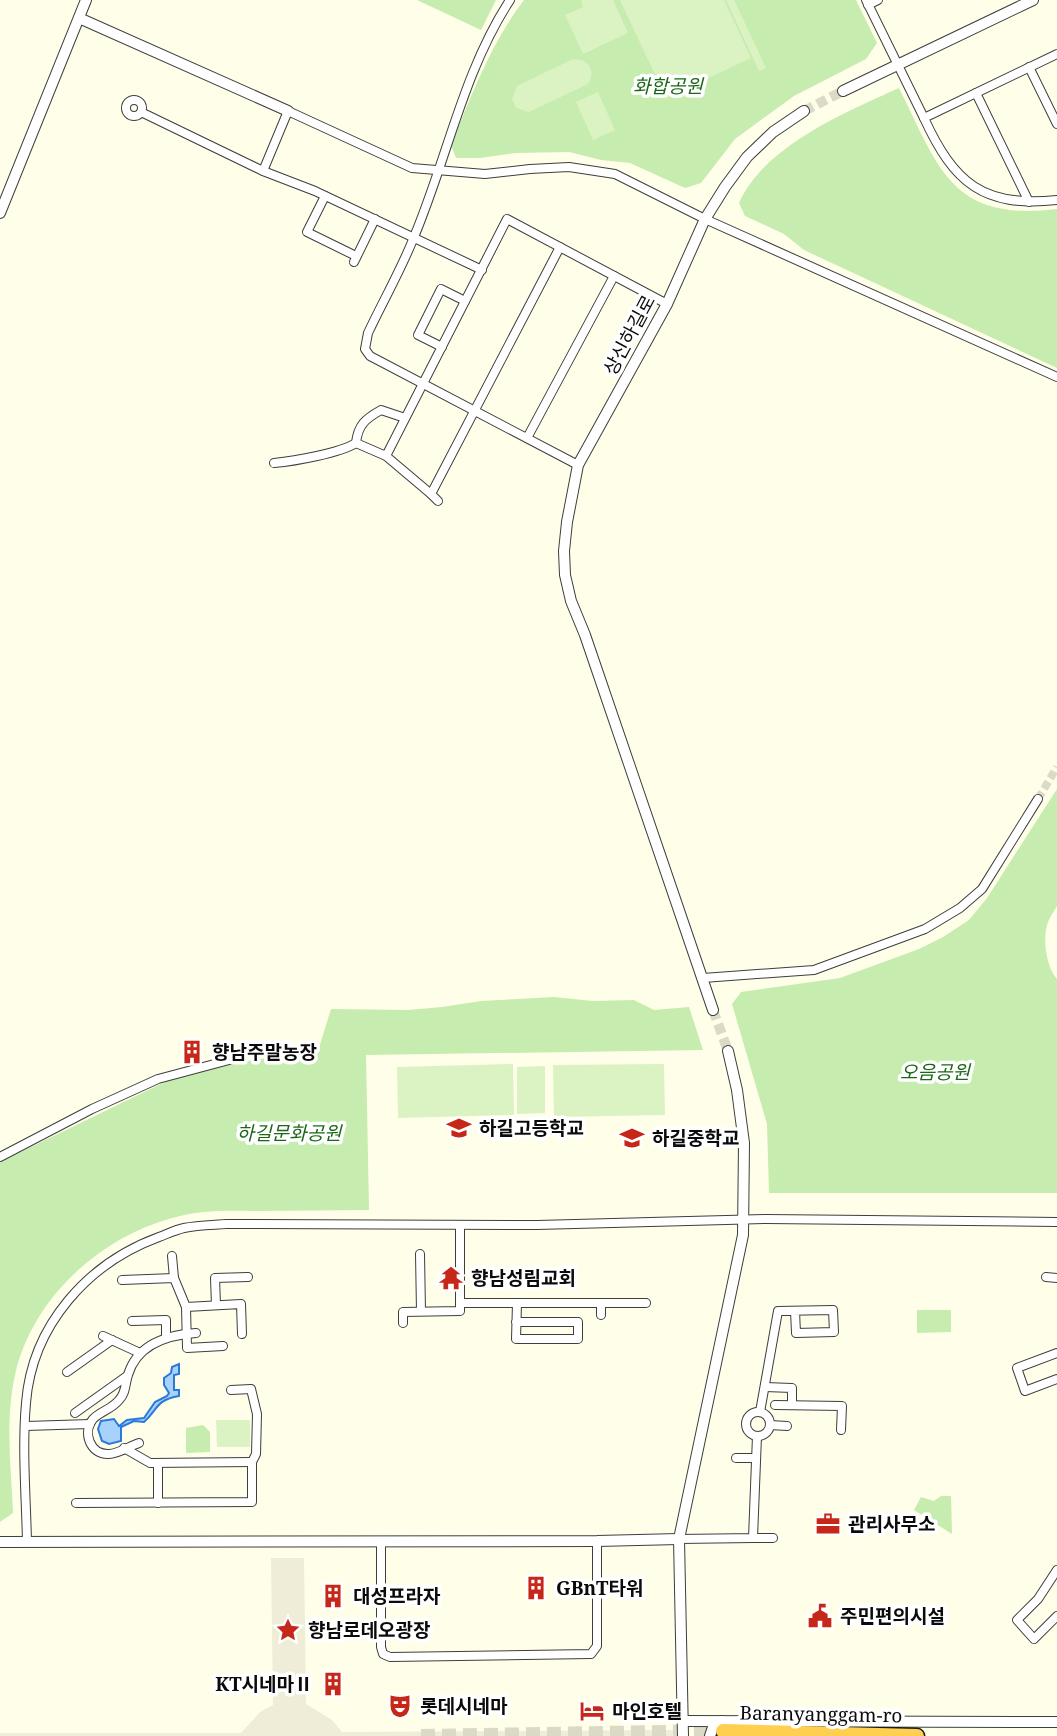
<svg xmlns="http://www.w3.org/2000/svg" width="1057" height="1736" viewBox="0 0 1057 1736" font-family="'Noto Serif','Noto Sans KR',serif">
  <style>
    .green { fill: #c7ecaf }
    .pitch { fill: #dbf3c2 }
    .plaza { fill: #efecd8 }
    .water { fill: #a8d1fc; stroke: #297ad9; stroke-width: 2 }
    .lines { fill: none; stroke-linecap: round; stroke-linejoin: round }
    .minor-tunnel { stroke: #dadac7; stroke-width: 8; stroke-dasharray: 8 4; stroke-linecap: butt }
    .tertiary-tunnel { stroke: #dadac7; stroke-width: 10; stroke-dasharray: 10 5; stroke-linecap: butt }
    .trunk-tunnel { stroke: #dadac7; stroke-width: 14; stroke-dasharray: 14 7; stroke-linecap: butt }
    .minor-casing { stroke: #3e3e3e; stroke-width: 10 }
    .tertiary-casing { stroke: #3e3e3e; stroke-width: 12 }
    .trunk-casing { stroke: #1c1c1c; stroke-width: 17 }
    .minor { stroke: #fff; stroke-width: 8 }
    .tertiary { stroke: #fff; stroke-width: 10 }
    .trunk { stroke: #ffd04f; stroke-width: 14 }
    .labels { text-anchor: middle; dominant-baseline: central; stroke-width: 7; stroke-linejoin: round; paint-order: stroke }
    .park-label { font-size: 19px; font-style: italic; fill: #1c6717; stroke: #fff }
    .street-label { font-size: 19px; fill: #0b0b0b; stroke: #fff }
    .poi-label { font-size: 19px; font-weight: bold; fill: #0b0b0b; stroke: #fff; text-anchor: start }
  </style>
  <rect width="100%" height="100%" fill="#fffee8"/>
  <!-- green -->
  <g class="green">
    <path d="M417 0H496L481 30Z"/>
    <path d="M524 0H856L877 43 866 59 794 96 735 139 701 183 685 188 630 163 601 160 569 152 516 153 480 158H456L451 145C471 96 491 43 524 0Z"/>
    <path d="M899 88C939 168 951 222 1057 209V368L804 250 784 234 745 216 739 203C764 146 846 112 899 88Z"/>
    <path d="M1057 789V906C1054 911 1050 917 1048 922 1042 938 1046 967 1057 979V1193H769L767 1124 732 1004 741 992 840 978 919 949 943 937 969 920 987 898Z"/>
    <path d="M554 997 593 1001 634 1000 654 1010 689 1007 703 1050 366 1055 369 1210C331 1210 294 1211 257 1211 240 1211 221 1210 204 1212 118 1221 34 1289 15 1375 5 1420 11 1467 13 1513L0 1522V1162L171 1079 237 1063 319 1048 331 1009 408 1010 442 1007 481 1001Z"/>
    <path d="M917 1310H951V1332L917 1333Z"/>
    <path d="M203 1425 210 1432V1452L186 1453V1428Z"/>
    <path d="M941 1496H951L952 1534 914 1510 921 1497 934 1501Z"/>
  </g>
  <!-- pitch -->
  <g class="pitch">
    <path d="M581 0H613L628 33 583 54 565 15 583 7Z"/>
    <path d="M620 0H724L751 58 666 98Z"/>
    <path d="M726 0H734L766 68 759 71Z"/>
    <path d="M571 60C587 57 597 70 588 84L529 112 516 108 512 99 517 86Z"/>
    <path d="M598 92 615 130 593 140 576 102Z"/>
    <path d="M513 1064 514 1115 398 1118 397 1067Z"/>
    <path d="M664 1064 665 1115 554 1117 553 1065Z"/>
    <path d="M545 1066V1113L517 1114V1067Z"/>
    <path d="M216 1420H250V1447H217Z"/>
  </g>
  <!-- plaza -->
  <path class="plaza" d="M271 1558H304L306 1704 332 1720 342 1732 683 1730V1736H0V1733H241L260 1712 273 1705Z"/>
  <!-- water -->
  <path class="water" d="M179 1364V1374L174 1375V1390H179V1396C155 1400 158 1410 144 1422L134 1421 121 1427V1441L109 1444 102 1441 98 1429 101 1421 114 1419 119 1426 127 1420 144 1418 155 1402 167 1396 169 1393 164 1385V1378L171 1373 172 1367Z"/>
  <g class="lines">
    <!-- minor-tunnel -->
    <path class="minor-tunnel" d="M1038 799 1057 767"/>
    <!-- tertiary-tunnel -->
    <g class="tertiary-tunnel">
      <path d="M804 111 843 91"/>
      <path d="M713 1010 728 1051"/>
    </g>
    <!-- trunk-tunnel -->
    <path class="trunk-tunnel" d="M421 1736 723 1731"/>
    <!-- minor casing -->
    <g class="minor-casing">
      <g id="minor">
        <path d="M510 0C463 72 447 159 414 237 401 270 383 301 368 333L365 349 370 356 578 465"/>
        <path d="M866 0 924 118"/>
        <path d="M868 5 878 0"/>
        <path d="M1057 54 924 118C954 183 983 208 1057 200"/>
        <path d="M1029 67 1057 124"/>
        <path d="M976 93 1029 202"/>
        <circle cx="134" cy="108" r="8"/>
        <path d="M141 112 263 171 315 191 482 270"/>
        <path d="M263 171 288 111 412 168 485 174 530 169 569 167 615 174 705 219 1057 377"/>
        <path d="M325 196 307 232 356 256"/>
        <path d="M354 262 375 219"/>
        <path d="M442 347 418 335 441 289 465 301"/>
        <path d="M527 438 614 276"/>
        <path d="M386 456 356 443C358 425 365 419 381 410L405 418"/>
        <path d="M274 463C295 461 340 453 356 443"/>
        <path d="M431 494 386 456 507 219 667 304"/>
        <path d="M438 501 431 494 560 247"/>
        <path d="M703 978 814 970 925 929 960 908 982 889 1038 799"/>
        <path d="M0 1157 92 1109 158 1079 233 1059"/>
        <path d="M420 1254 421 1311"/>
        <path d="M172 1256 174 1278"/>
        <path d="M1046 1277 1057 1278"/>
        <path d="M122 1280 174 1278 186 1307 187 1348 223 1346"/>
        <path d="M460 1303H646"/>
        <path d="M601 1303V1315"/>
        <path d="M216 1305 215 1278 248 1277"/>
        <path d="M186 1307 241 1304 242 1334"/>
        <path d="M132 1321 166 1320V1338"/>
        <path d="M516 1322H578V1339H516L517 1303"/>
        <path d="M403 1323V1312L460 1311V1225"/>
        <path d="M103 1336 140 1353"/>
        <path d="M1057 1353 1017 1368 1025 1391 1057 1379"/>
        <path d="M67 1372 112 1340"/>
        <path d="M765 1387 792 1388V1405"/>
        <path d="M775 1405 842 1406 841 1430"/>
        <circle cx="758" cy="1424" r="12"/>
        <path d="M760 1412 778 1311 833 1310 834 1332 796 1333 795 1311"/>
        <path d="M75 1413 127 1376"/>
        <path d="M770 1425 787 1426"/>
        <path d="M26 1426 90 1424"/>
        <path d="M139 1443C130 1446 118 1454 109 1454 90 1455 82 1432 93 1419 101 1411 112 1409 119 1400 126 1393 125 1384 128 1375 137 1344 167 1335 196 1333"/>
        <path d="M124 1448 150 1463 252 1462"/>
        <path d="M736 1458H756"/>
        <path d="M76 1503 252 1502V1462L256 1454 257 1414 251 1389 231 1390"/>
        <path d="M158 1503V1463"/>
        <path d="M753 1538H773"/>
        <path d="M679 1539 753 1538 757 1436"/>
        <path d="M27 1542C26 1496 22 1448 26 1403 32 1325 88 1263 159 1237 167 1234 175 1230 184 1228 197 1225 212 1225 226 1224L537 1225 766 1219 1057 1222"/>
        <path d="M381 1542V1647L383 1654 390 1657 591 1654 597 1646V1541"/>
        <path d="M1057 1570 1038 1599 1017 1620 1034 1639 1057 1616"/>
      </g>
    </g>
    <!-- tertiary casing -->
    <g class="tertiary-casing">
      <g id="tertiary">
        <path d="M79 18 288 111"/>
        <path d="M843 91 1033 0"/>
        <path d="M0 213 86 0"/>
        <path d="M713 1010 585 635 571 601 565 575 564 551 567 522 578 465 667 304 705 219 725 187 747 157 773 132 804 111"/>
        <path d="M0 1542 597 1541 679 1539"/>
        <path d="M683 1721 1057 1722"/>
        <path d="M683 1736 679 1539 743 1235 744 1143 737 1090 728 1051"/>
        <path d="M710 1736 713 1727 721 1721"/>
      </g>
    </g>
    <!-- trunk casing -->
    <g class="trunk-casing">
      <path id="trunk" d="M723 1731 917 1736"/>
    </g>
    <!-- minor -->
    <use href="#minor" class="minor"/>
    <!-- tertiary -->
    <use href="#tertiary" class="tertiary"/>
    <!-- trunk -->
    <use href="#trunk" class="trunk"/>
  </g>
  <!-- icons -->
  <defs>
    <g id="building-bare" transform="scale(1.89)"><path d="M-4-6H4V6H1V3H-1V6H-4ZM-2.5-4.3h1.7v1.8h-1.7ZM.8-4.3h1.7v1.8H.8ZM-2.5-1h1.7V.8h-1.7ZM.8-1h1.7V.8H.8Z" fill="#c62718" stroke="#fff" stroke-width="2.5" paint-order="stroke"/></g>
    <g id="school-bare" transform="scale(1.89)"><path d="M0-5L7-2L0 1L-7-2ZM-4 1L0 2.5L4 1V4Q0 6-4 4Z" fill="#c62718" stroke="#fff" stroke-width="2.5" paint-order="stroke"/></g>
    <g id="temple-bare" transform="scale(1.89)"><path d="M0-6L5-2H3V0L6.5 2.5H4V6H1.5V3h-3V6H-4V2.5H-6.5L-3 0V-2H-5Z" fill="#c62718" stroke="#fff" stroke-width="2.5" paint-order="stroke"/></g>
    <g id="office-bare" transform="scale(1.89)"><path d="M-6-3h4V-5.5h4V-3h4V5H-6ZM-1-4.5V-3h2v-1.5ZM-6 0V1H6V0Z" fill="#c62718" stroke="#fff" stroke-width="2.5" paint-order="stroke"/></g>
    <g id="civic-bare" transform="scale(1.89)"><path d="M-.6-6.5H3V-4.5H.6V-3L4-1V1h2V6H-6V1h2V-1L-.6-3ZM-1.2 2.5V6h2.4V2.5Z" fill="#c62718" stroke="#fff" stroke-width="2.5" paint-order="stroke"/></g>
    <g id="sight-bare" transform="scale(1.89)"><path d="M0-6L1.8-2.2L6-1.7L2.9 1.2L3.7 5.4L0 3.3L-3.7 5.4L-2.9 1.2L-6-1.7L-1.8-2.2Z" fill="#c62718" stroke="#fff" stroke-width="2.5" paint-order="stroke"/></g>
    <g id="theatre-bare" transform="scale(1.89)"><path d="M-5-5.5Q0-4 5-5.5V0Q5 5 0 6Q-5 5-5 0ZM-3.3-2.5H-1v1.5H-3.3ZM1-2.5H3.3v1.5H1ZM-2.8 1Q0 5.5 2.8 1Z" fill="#c62718" stroke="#fff" stroke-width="2.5" paint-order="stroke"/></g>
    <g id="hotel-bare" transform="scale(1.89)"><path d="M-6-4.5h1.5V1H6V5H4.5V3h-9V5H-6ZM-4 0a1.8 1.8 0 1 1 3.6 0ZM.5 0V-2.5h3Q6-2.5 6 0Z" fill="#c62718" stroke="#fff" stroke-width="2.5" paint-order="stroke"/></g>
  </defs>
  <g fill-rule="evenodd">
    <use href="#building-bare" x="192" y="1052"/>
    <use href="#school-bare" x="459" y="1128"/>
    <use href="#school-bare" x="632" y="1138"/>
    <use href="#temple-bare" x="451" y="1278"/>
    <use href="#office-bare" x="828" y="1524"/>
    <use href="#building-bare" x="536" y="1588"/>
    <use href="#building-bare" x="333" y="1596"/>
    <use href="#civic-bare" x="820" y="1616"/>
    <use href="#sight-bare" x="288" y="1630"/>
    <use href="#building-bare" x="333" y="1684"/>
    <use href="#theatre-bare" x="400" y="1706"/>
    <use href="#hotel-bare" x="592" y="1711"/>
  </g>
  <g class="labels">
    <!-- park labels -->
    <g class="park-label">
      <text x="668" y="86">화합공원</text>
      <text x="935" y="1072">오음공원</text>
      <text x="289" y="1133">하길문화공원</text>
    </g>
    <!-- street labels -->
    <g class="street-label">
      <text transform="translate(629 335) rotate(-62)">상신하길로</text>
      <text transform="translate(821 1714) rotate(1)">Baranyanggam-ro</text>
    </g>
    <!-- poi labels -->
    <g class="poi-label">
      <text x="212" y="1052">향남주말농장</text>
      <text x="479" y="1128">하길고등학교</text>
      <text x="652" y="1138">하길중학교</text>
      <text x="471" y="1278">향남성림교회</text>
      <text x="848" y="1524">관리사무소</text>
      <text x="556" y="1588">GBnT타워</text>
      <text x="353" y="1596">대성프라자</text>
      <text x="840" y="1616">주민편의시설</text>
      <text x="308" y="1630">향남로데오광장</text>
      <text x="313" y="1684" text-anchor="end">KT시네마Ⅱ</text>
      <text x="420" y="1706">롯데시네마</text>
      <text x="612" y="1711">마인호텔</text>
    </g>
  </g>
</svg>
